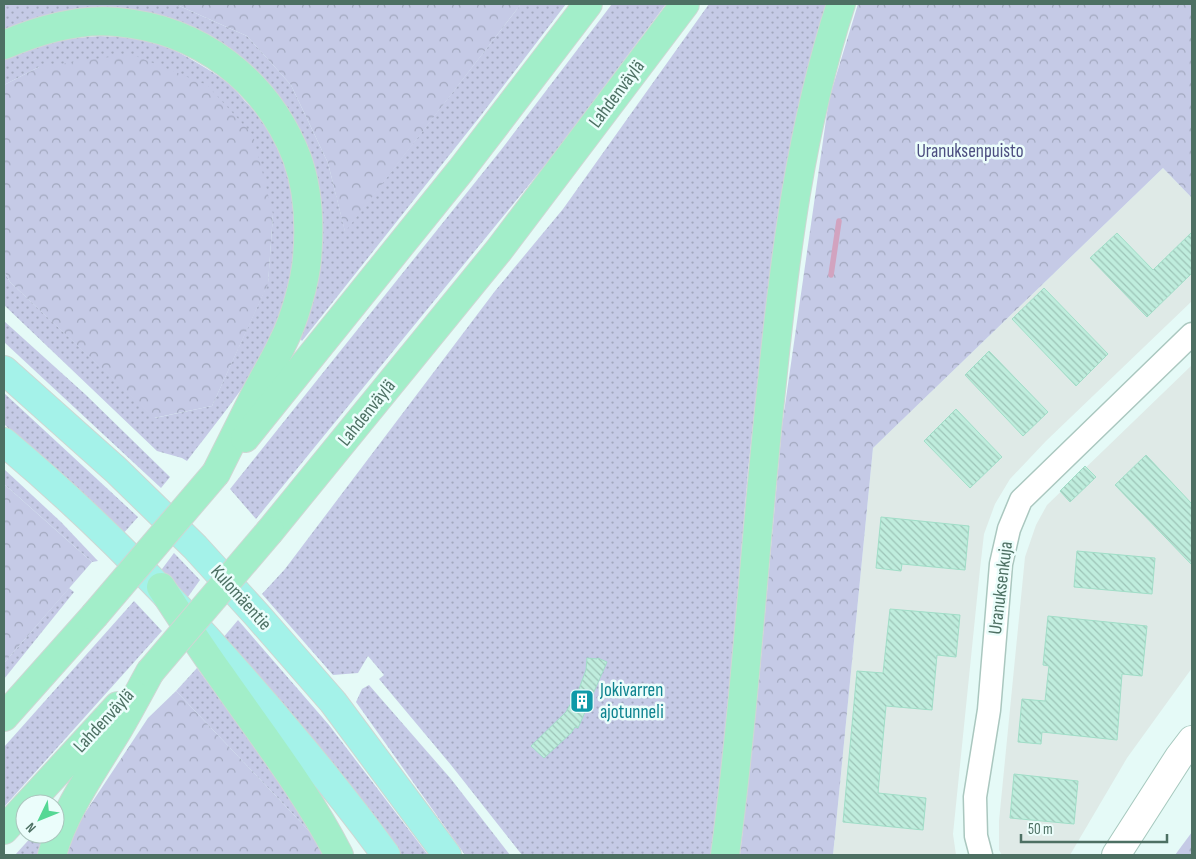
<svg xmlns="http://www.w3.org/2000/svg" width="1196" height="859" viewBox="0 0 1196 859" font-family="'Sofia Sans Condensed',sans-serif">
  <style>
    .industrial { fill: #dfeae7 }
    .green { fill: url(#green-dots) }
    .forest { fill: url(#forest-crowns) }
    .lines { fill: none; stroke-linecap: round; stroke-linejoin: round }
    .stream { stroke: #d2a3bf; stroke-width: 5.5 }
    .building { fill: url(#building-back-hatch); stroke: #a1dec8 }
    .street-casing { stroke: #aac7bf; stroke-width: 25 }
    .secondary-casing { stroke: #a6c8be; stroke-width: 30 }
    .primary-casing { stroke: #cdd7d3; stroke-width: 30 }
    .highway-casing { stroke: #cdd7d3; stroke-width: 30 }
    .street { stroke: #fff; stroke-width: 22 }
    .secondary { stroke: #fff; stroke-width: 28 }
    .primary { stroke: #a4f2e9; stroke-width: 28 }
    .highway { stroke: #a2eec9; stroke-width: 28 }
    .highway-bridge-casing { stroke: #cdd7d3; stroke-width: 30; stroke-linecap: butt }
    .highway-bridge { stroke: #a2eec9; stroke-width: 28 }
    .labels { text-anchor: middle; dominant-baseline: central; stroke-width: 5; stroke-linejoin: round; paint-order: stroke }
    .street-label { font-size: 19px; fill: #4d7063; stroke: #ebfdfb }
    .park-label { font-size: 19px; fill: #4c4e80; stroke: #ebfdfb }
    .culture-label { font-size: 19px; fill: #0d838f; stroke: #ebfdfb; text-anchor: start }
  </style>
  <defs>
    <pattern id="green-dots" width="8" height="8" patternUnits="userSpaceOnUse" patternTransform="scale(1.25)"><rect width="8" height="8" fill="#c5cae6"/><path d="M2 2h.1M6 6h.1" fill="none" stroke="#a2a8be" stroke-width="1.8" stroke-linecap="round"/></pattern>
    <pattern id="forest-crowns" width="20" height="18" patternUnits="userSpaceOnUse" patternTransform="scale(1.25)"><rect width="20" height="18" fill="#c5cae6"/><path d="M2 6a3 3 0 1 1 6 0M12 15a3 3 0 1 1 6 0" fill="none" stroke="#a2a8be"/></pattern>
    <pattern id="building-back-hatch" width="6" height="6" patternUnits="userSpaceOnUse" patternTransform="scale(1.25)"><rect width="6" height="6" fill="#bfeddd"/><path d="M-1 5l2 2M0 0l6 6M5-1l2 2" fill="none" stroke="#9dc4b7"/></pattern>
  </defs>
  <rect width="100%" height="100%" fill="#e5faf7"/>
  <!-- industrial -->
  <g class="industrial">
    <path d="M1163 168 1192 198V301L1046 441 1010 479 995 504 984 534 980 569 953 834 956 855H833L873 448Z"/>
    <path d="M1192 365V668L1127 758 1070 855H1002L999 850V821L1025 557 1036 525 1047 505Z"/>
  </g>
  <!-- green -->
  <g class="green">
    <path d="M4 4H175L247 36 291 85 328 163 345 231 521 4H566L482 114 302 341 296 334 294 137 173 26 4 38Z"/>
    <path d="M612 4H666L550 159 256 519 230 489 501 150Z"/>
    <path d="M709 4H828L794 132 759 370 748 471 719 818 713 855H522L451 765 379 679 384 675 368 656 358 673 333 675 262 594 285 569 495 291 563 209Z"/>
    <path d="M100 36C113 37 126 36 138 38 161 42 185 55 204 67 212 72 221 77 229 84 236 89 241 97 247 103 299 160 310 237 285 308 265 366 223 413 187 461L182 458 157 451 4 305V271L10 282 155 418 212 406 268 283 273 214 39 67 4 85V60L25 48 65 39Z"/>
    <path d="M4 321 86 395 170 477 161 488 4 342Z"/>
    <path d="M4 393 138 517 122 535 4 424Z"/>
    <path d="M4 469 61 522 98 561 92 562 4 484Z"/>
    <path d="M174 553 200 580 185 601 159 573Z"/>
    <path d="M69 588 74 592 4 679V663Z"/>
    <path d="M134 601 162 631 4 807V747Z"/>
    <path d="M238 620 329 725 428 855H401L343 779 222 639Z"/>
    <path d="M197 668 281 783 312 834 176 691Z"/>
    <path d="M369 685 451 779 510 855H465L356 702 362 689Z"/>
    <path d="M34 834H43L42 855H15Z"/>
  </g>
  <!-- forest -->
  <g class="forest">
    <path d="M175 4H521L345 232 328 163 291 85 247 36Z"/>
    <path d="M858 4H1192V198L1163 168 873 448 833 855H740L759 680 782 426 829 99Z"/>
    <path d="M131 54 207 85 253 135 273 214 268 284 212 406 154 418 10 282 4 271V85L39 67Z"/>
    <path d="M4 484 92 562 4 663Z"/>
    <path d="M176 691 312 834 323 855H66L71 834 148 718Z"/>
    <path d="M1192 832V855H1175Z"/>
  </g>
  <g class="lines">
    <!-- stream -->
    <path class="stream" d="M831 275 839 221"/>
  </g>
  <!-- building -->
  <g class="building">
    <path d="M1192 232V273L1147 317 1090 258 1117 233 1153 270Z"/>
    <path d="M1044 288 1108 354 1076 386 1012 319Z"/>
    <path d="M989 351 1048 412 1023 436 965 375Z"/>
    <path d="M956 409 1002 457 970 488 924 441Z"/>
    <path d="M1146 455 1192 504V565L1115 485Z"/>
    <path d="M1085 466 1096 477 1070 502 1060 491Z"/>
    <path d="M881 517 969 526 965 570 902 564 901 571 876 568Z"/>
    <path d="M1077 551 1155 558 1152 594 1074 587Z"/>
    <path d="M890 609 960 615 956 657 937 655 932 710 886 706 878 793 926 798 923 830 843 822 857 671 883 673Z"/>
    <path d="M1048 616 1147 626 1142 676 1122 674 1117 740 1042 732 1041 744 1018 742 1022 699 1045 701 1049 666 1043 665Z"/>
    <path d="M587 658 597 659 598 658 607 662 578 728 575 727 571 733 544 758 531 746 566 712 579 689 586 670Z"/>
    <path d="M1014 774 1078 781 1074 824 1010 818Z"/>
  </g>
  <g class="lines">
    <!-- street casing -->
    <g class="street-casing">
      <path id="street" d="M981 855 976 836 975 797 989 710 1001 564 1009 529 1021 500 1192 334"/>
    </g>
    <!-- secondary casing -->
    <g class="secondary-casing">
      <path id="secondary" d="M1116 855 1179 757 1192 740"/>
    </g>
    <!-- primary casing -->
    <g class="primary-casing">
      <g id="primary">
        <path d="M4 370 116 470 195 547 257 615 333 702 447 855"/>
        <path d="M4 442C109 530 204 631 292 736 325 775 356 814 386 855"/>
      </g>
    </g>
    <!-- highway casing -->
    <g class="highway-casing">
      <g id="highway">
        <path d="M4 45C39 30 78 18 117 22 199 29 267 80 297 158 308 189 310 226 307 259 305 282 294 321 283 342 275 360 264 377 255 395 242 421 229 447 216 473"/>
        <path d="M245 438 461 170 588 4"/>
        <path d="M270 531 499 250 685 4"/>
        <path d="M161 587C181 617 200 647 221 676 262 735 306 791 339 855"/>
        <path d="M4 717 94 616"/>
        <path d="M28 804 118 706"/>
        <path d="M4 830 25 807"/>
        <path d="M52 855C63 813 94 769 116 733 128 713 139 692 150 672"/>
        <path d="M725 855C746 698 755 539 772 382 785 253 801 128 841 4"/>
      </g>
    </g>
    <!-- street -->
    <use href="#street" class="street"/>
    <!-- secondary -->
    <use href="#secondary" class="secondary"/>
    <!-- primary -->
    <use href="#primary" class="primary"/>
    <!-- highway -->
    <use href="#highway" class="highway"/>
    <!-- highway-bridge casing -->
    <g class="highway-bridge-casing">
      <g id="highway-bridge">
        <path d="M94 616 216 473"/>
        <path d="M150 672 270 531"/>
      </g>
    </g>
    <!-- highway-bridge -->
    <use href="#highway-bridge" class="highway-bridge"/>
  </g>
  <!-- icons -->
  <defs>
    <g id="building-square" transform="scale(1.25)"><rect x="-9" y="-9" width="18" height="18" rx="4" fill="#0f9aa8" stroke="#ebfdfb"/><path d="M-4-6H4V6H1V3H-1V6H-4ZM-2.5-4.3h1.7v1.8h-1.7ZM.8-4.3h1.7v1.8H.8ZM-2.5-1h1.7V.8h-1.7ZM.8-1h1.7V.8H.8Z" fill="#fff"/></g>
  </defs>
  <g fill-rule="evenodd">
    <use href="#building-square" x="582" y="701"/>
  </g>
  <g class="labels">
    <!-- street labels -->
    <g class="street-label">
      <text transform="translate(617 94) rotate(-53)">Lahdenväylä</text>
      <text transform="translate(367 413) rotate(-51)">Lahdenväylä</text>
      <text transform="translate(1001 588) rotate(-83)">Uranuksenkuja</text>
      <text transform="translate(241 598) rotate(48)">Kulomäentie</text>
      <text transform="translate(104 721) rotate(-47)">Lahdenväylä</text>
    </g>
    <!-- park labels -->
    <g class="park-label">
      <text x="970" y="151">Uranuksenpuisto</text>
    </g>
    <!-- culture labels -->
    <g class="culture-label">
      <text x="600" y="690">Jokivarren<tspan x="600" dy="22">ajotunneli</tspan></text>
    </g>
  </g>
  <!-- border -->
  <rect width="1196" height="859" fill="none" stroke="#4d7063" stroke-width="10"/>
  <!-- north arrow -->
  <g transform="translate(40 819) rotate(227)"><circle r="24" fill="#ebfdfb" stroke="#acc5be"/>
  <path d="M0-4L9 19L0 12L-9 19Z" fill="#56d895"/>
  <text y="-8" font-size="14" font-weight="bold" text-anchor="middle" fill="#4d7063">N</text>
  </g>
  <!-- scale -->
  <path d="M1021 834v8h146v-8" fill="none" stroke="#4d7063" stroke-width="2.5"/>
  <text x="1028" y="834" font-size="15" fill="#4d7063" stroke="#ebfdfb" stroke-width="4" paint-order="stroke">50 m</text>
</svg>
